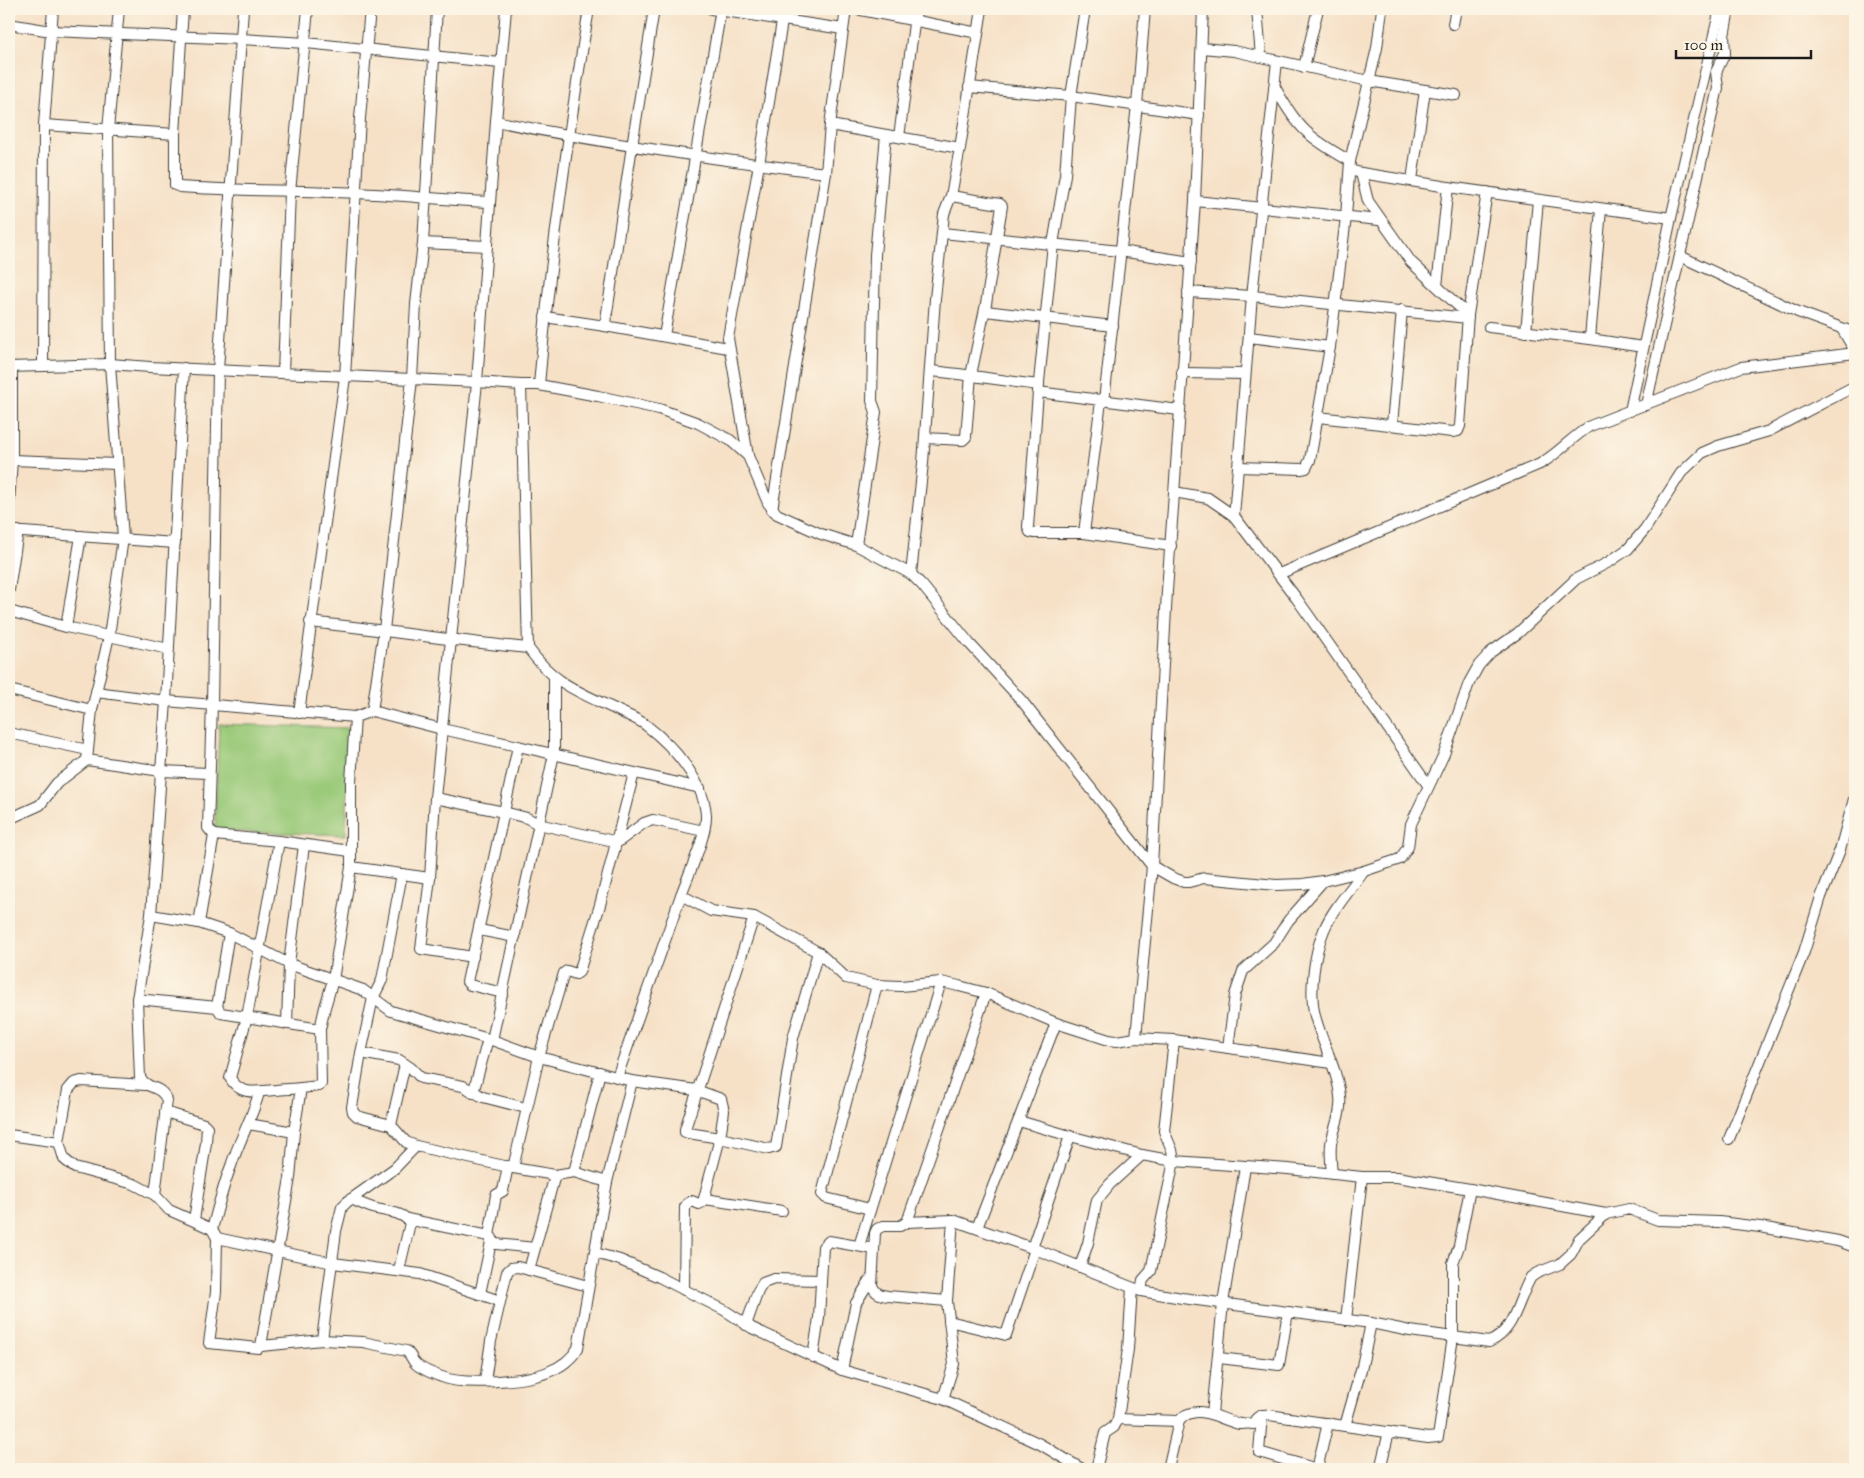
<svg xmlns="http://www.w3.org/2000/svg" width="1864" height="1478" viewBox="0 0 1864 1478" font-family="'IM FELL Great Primer',serif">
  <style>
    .green { fill: #99c978; stroke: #5a724a }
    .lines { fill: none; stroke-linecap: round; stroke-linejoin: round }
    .minor-casing { stroke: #3d3a36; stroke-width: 12 }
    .minor { stroke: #fff; stroke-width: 10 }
  </style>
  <rect width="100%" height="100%" fill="#fcf5e5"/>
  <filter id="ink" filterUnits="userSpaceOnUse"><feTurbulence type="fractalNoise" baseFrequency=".02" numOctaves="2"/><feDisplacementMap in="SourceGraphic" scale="10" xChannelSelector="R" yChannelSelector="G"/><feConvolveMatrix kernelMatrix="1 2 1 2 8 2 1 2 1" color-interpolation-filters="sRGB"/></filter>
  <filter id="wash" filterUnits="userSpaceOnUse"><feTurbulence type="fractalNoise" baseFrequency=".0096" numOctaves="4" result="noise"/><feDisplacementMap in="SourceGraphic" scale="20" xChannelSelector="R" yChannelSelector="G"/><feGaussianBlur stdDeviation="1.12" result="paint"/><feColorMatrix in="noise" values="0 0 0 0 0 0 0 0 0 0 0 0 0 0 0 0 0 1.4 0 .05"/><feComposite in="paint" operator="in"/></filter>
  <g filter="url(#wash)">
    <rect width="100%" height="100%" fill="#f6e1c7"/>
    <!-- green -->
    <path class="green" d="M219 724 350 728 346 835 215 831Z"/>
  </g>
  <g filter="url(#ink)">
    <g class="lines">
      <!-- minor casing -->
      <g class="minor-casing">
        <g id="minor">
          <path d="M183 9 175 134V185L180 187C238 191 297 190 356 193 400 195 445 200 490 202"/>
          <path d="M243 9 218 370 212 704 208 828 214 835 279 841 350 851"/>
          <path d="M711 9 843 29"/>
          <path d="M856 9 978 33"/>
          <path d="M1085 9 1071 96 1065 175 1053 244 1038 392 1028 527 1030 532 1034 533H1084L1171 546"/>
          <path d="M1257 9 1261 57 1369 81 1456 95"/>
          <path d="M9 24 51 31 241 39 306 43 500 63"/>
          <path d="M1453 24 1456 9"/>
          <path d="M1202 48 1234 51 1261 57"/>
          <path d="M1304 67 1318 9"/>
          <path d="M969 87 1071 96 1199 115"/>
          <path d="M1275 87C1297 128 1309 138 1350 161"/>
          <path d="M496 121C605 144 715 159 826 173"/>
          <path d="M44 125 175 134"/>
          <path d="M830 125 960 148"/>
          <path d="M899 137 916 9"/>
          <path d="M1350 170 1361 173 1448 187 1671 218"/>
          <path d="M1361 173 1368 201 1411 262 1468 315"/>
          <path d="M1412 180 1425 90"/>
          <path d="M1195 201 1379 220"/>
          <path d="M942 233 1120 251 1191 262"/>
          <path d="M423 243 487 246"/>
          <path d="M1680 256 1798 312 1855 333"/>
          <path d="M1437 286 1448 187"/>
          <path d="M1188 292 1252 296 1468 318"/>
          <path d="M985 311 1113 326"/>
          <path d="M545 317 605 326 728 348"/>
          <path d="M605 326 632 146 654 9"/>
          <path d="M1489 327 1590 339 1643 347"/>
          <path d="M1842 329 1855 351"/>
          <path d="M1526 332 1538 200"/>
          <path d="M664 336 721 9"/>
          <path d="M1249 337 1330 347"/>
          <path d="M1590 339 1601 209"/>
          <path d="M43 366 44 125 53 9"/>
          <path d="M9 367 110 364 150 367 477 382 521 385H539L598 396 659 409 698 423 730 440 748 456 768 503 777 514 821 534 856 545 911 574 922 585 969 643 1022 701 1152 866 1173 878 1184 882H1189L1204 878 1276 885 1303 884 1323 881 1364 871 1400 859 1408 847 1411 824 1444 754 1469 683 1479 665 1491 652 1518 633 1576 579 1609 562 1628 549 1645 529 1681 473 1702 453 1718 446 1769 431 1855 386"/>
          <path d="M930 371C967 374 1002 381 1039 385"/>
          <path d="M283 373 290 192 308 9"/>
          <path d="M1182 373 1245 374"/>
          <path d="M521 385 528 648"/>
          <path d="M539 385C550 258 568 134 589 9"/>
          <path d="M1038 392 1179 410"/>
          <path d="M1104 401 1137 105 1145 9"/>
          <path d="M1646 405 1718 88 1716 72 1725 53 1724 36 1729 9"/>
          <path d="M1630 411 1671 218 1720 9"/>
          <path d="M1318 417 1452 432 1458 431 1460 426 1468 315 1487 192"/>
          <path d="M1392 425 1402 310"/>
          <path d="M925 438 963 440 966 437 971 375 986 304 1002 206 1000 204 951 196"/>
          <path d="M748 456 728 338 759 164 784 9"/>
          <path d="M12 460 117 464"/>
          <path d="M1238 467 1301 469 1306 468 1310 460 1330 347 1346 217 1350 161 1377 48 1382 9"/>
          <path d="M1174 492 1208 498 1234 516 1297 599 1428 785"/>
          <path d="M9 504 12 460V367"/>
          <path d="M772 510 826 173 830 125 846 9"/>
          <path d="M1234 516 1252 296 1277 61"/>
          <path d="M9 531 175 543"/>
          <path d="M1084 533 1101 401"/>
          <path d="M856 545 876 412 872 401 875 255 886 135"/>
          <path d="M911 574 923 463 935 299 944 214 951 196 960 148 982 9"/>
          <path d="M1279 574 1540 464C1559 453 1572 437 1590 426L1741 367 1855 353"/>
          <path d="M9 590 18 531"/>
          <path d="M9 611 66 627 169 649"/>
          <path d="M310 622C383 630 455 641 528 648 554 684 579 692 617 710 626 715 639 719 647 726 673 746 704 781 706 815 707 836 688 875 681 895L711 911 754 917 818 952 846 978 877 985 901 986 941 982 959 986 986 993 1056 1023 1109 1040 1116 1041 1136 1038 1174 1040 1331 1063"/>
          <path d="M66 627 81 536"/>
          <path d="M9 690 92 710"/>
          <path d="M96 692 166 701 355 717 372 711 442 729 518 746 504 812 527 818 538 824 618 842 644 823 653 820 704 831"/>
          <path d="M372 711 384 630 412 379 416 304 423 243 437 9"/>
          <path d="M299 713 345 377 360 118 370 9"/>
          <path d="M9 733 88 750"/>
          <path d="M518 746 700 788"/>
          <path d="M87 760 92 710 109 636 123 538 110 364 108 130 119 9"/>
          <path d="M435 798 504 812 467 982 470 985 503 993"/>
          <path d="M9 819 40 805 57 783 87 760 161 771 208 773"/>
          <path d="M279 841 247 1017 230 1078C241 1097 258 1091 276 1090 284 1089 293 1089 301 1088"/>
          <path d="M351 867 430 878"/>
          <path d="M402 874 382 980 373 998 361 1053 352 1107 353 1112 357 1116 391 1125 406 1142 416 1146 513 1168 555 1175 574 1172 607 1182"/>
          <path d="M151 915 199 923 229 933 289 964 363 990 391 1011 492 1040 539 1057 632 1081 696 1090 721 1099 724 1111 720 1138 769 1149 776 1147 793 1038 818 952"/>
          <path d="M199 923 214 835"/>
          <path d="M479 930 515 937"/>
          <path d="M473 957 421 949 430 878 435 798 477 382 496 121 506 9"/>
          <path d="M137 999 217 1007 221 1013 320 1029 325 1007 333 980 351 867V782L355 717"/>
          <path d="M217 1007 229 933"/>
          <path d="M287 1024 289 964 304 845"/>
          <path d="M1136 1038 1152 866 1167 591 1195 201 1203 9"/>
          <path d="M492 1040 554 754V677"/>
          <path d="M1228 1048 1235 995 1243 971 1274 943 1288 921 1323 881"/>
          <path d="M361 1053 399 1060 411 1068 421 1078 463 1086 483 1097 526 1108"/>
          <path d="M617 1077 681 895"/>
          <path d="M473 1093 488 1039"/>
          <path d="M165 1112 204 1124 207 1127 206 1143 194 1220"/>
          <path d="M1019 1121 1070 1136"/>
          <path d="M248 1124 294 1132"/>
          <path d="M391 1125 405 1064"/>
          <path d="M9 1135 59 1142 64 1159 75 1168 134 1184 155 1195 169 1210 212 1229 217 1238 216 1292 209 1343 258 1348 261 1346 322 1340 363 1342 406 1351C411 1354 411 1359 415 1363 420 1369 434 1374 442 1377 464 1386 526 1381 548 1372 561 1367 571 1360 578 1348L607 1182 632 1081"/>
          <path d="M1729 1139 1804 952 1821 897 1840 850 1855 795"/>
          <path d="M59 1142 68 1090 74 1083 81 1081 145 1085"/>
          <path d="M513 1168 539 1057 564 973 567 971 576 974 579 972 600 905 634 773"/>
          <path d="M574 1172 600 1072"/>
          <path d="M1332 1174C1331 1164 1330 1154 1331 1144 1334 1127 1342 1113 1340 1096 1337 1068 1322 1043 1315 1016 1309 992 1314 954 1324 930 1332 910 1351 889 1364 871"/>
          <path d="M155 1195 167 1100C160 1084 149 1091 140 1078L137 999 151 915 166 701 184 368"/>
          <path d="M351 1199C358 1202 366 1206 373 1208 385 1212 403 1211 410 1223L399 1270"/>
          <path d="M705 1199 782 1211"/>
          <path d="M870 1209 826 1198 822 1194 877 985"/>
          <path d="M407 1219 489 1236 492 1238 491 1242 496 1244 535 1248"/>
          <path d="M907 1222 986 993"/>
          <path d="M977 1228 1056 1023"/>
          <path d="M212 1229C218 1208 223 1186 231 1166 239 1141 252 1118 259 1093"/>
          <path d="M489 1236 496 1195 503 1191 508 1166"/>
          <path d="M217 1238 333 1263 420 1274 500 1301"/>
          <path d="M859 1246 941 982"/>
          <path d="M1032 1248 1070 1136 1142 1155 1174 1161 1288 1169 1362 1177H1397L1470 1189 1606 1214"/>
          <path d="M595 1253 620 1260 659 1277 724 1310 752 1328 842 1370 943 1399 1040 1444 1082 1469"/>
          <path d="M1080 1267 1088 1243 1097 1200 1110 1184 1142 1155"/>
          <path d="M529 1270 555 1175"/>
          <path d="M684 1290 685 1207 687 1204 692 1201 699 1204 703 1202 720 1138 688 1133 685 1132V1129L754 917"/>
          <path d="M1141 1291 1143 1280 1151 1271 1174 1161 1172 1150 1164 1131 1174 1040"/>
          <path d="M480 1294 491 1242"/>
          <path d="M947 1301 953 1220"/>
          <path d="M1346 1320 1362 1177"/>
          <path d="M949 1321 1006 1335 1035 1249"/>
          <path d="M746 1325 758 1291 763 1283 774 1279 821 1280"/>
          <path d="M322 1340 336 1231 342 1207 347 1202 395 1168 416 1146"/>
          <path d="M261 1346 290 1178 294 1132 301 1088 319 1086 321 1084 320 1029"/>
          <path d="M813 1357 819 1318 823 1247 829 1241 874 1249"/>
          <path d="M1219 1358 1279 1365 1288 1312"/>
          <path d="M842 1370 856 1303 872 1277"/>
          <path d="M485 1381 491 1341 507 1272 511 1268 518 1267 588 1286"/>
          <path d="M943 1399 954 1364 947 1301 888 1296C879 1295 876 1293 872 1286L875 1233 877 1229 883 1226H900L907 1222 953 1220 1035 1249 1141 1291 1182 1298 1371 1323 1410 1331 1489 1342C1515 1332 1518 1298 1531 1277L1537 1273 1560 1264 1571 1254 1579 1239 1606 1214 1629 1209 1658 1220 1719 1222 1760 1227 1838 1241 1855 1247"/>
          <path d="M1212 1414 1223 1303 1245 1167"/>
          <path d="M1262 1415 1259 1452 1317 1469"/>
          <path d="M1118 1419 1128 1349 1132 1288"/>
          <path d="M1345 1426 1362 1366 1371 1323"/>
          <path d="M1096 1469 1105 1433 1114 1427 1118 1419 1179 1421C1196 1401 1220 1420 1240 1424 1244 1424 1248 1423 1253 1424 1256 1417 1261 1414 1269 1415L1428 1438 1438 1437 1453 1337V1263L1459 1246 1470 1189"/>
          <path d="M1168 1469 1179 1421"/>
          <path d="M1317 1469 1328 1423"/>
          <path d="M1380 1469 1389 1432"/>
        </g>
      </g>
      <!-- minor -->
      <use href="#minor" class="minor"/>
    </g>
  </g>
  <!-- margin -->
  <rect width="1864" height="1478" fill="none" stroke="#fcf5e5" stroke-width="30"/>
  <!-- scale -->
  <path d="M1676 50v8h135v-8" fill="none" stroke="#1c1c1c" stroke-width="2.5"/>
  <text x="1684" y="50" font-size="15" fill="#1c1c1c" stroke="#fcf5e5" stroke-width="4" paint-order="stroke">100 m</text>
</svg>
